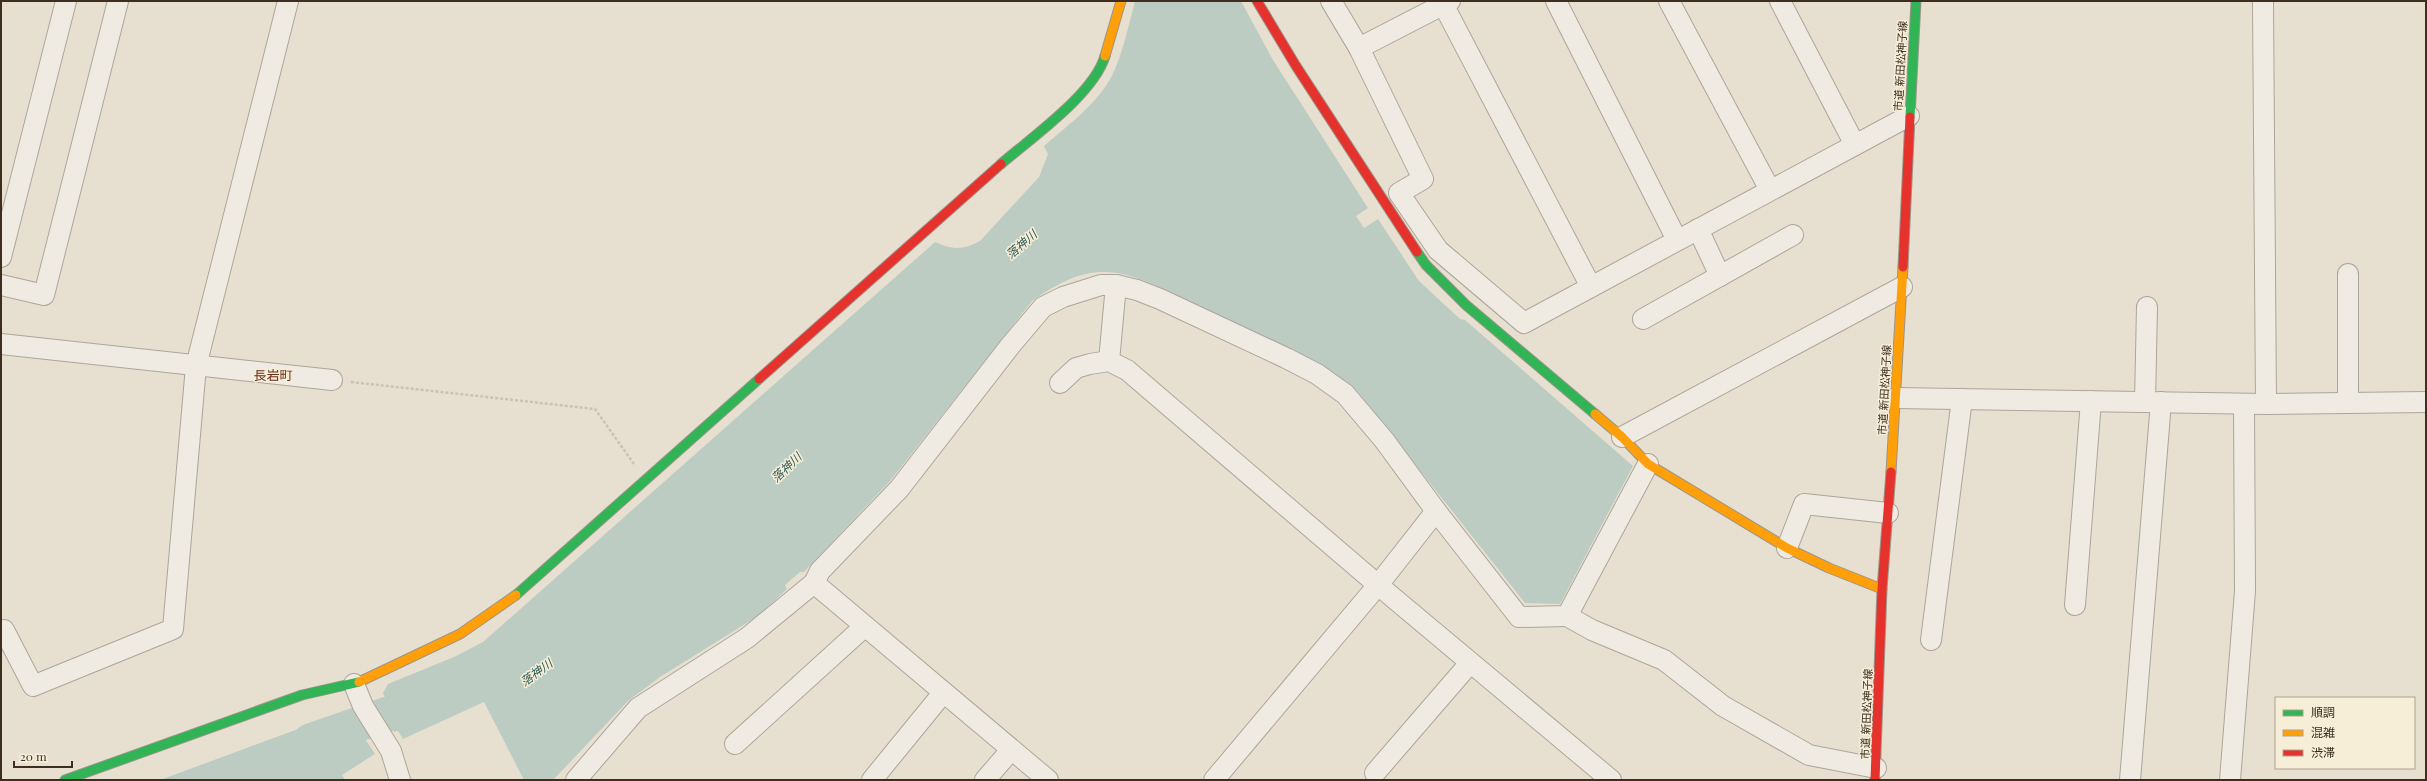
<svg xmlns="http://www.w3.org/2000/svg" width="2427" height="781" viewBox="0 0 2427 781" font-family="'Playfair Display','Noto Sans JP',serif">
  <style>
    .water { fill: #bcccc2 }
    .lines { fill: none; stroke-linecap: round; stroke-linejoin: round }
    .river { stroke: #bcccc2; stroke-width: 35 }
    .street-casing { stroke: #ada599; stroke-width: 22 }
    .fast-casing { stroke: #9c958a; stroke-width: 11 }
    .slow-casing { stroke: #9c958a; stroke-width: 11 }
    .jam-casing { stroke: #9c958a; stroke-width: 11 }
    .path { stroke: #c8c2b9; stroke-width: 2.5; stroke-dasharray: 3 2; stroke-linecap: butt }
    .street { stroke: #efebe3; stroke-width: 20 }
    .fast { stroke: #30b455; stroke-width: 9 }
    .slow { stroke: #ff9f0a; stroke-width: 9 }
    .jam { stroke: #e5322d; stroke-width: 9 }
    .labels { text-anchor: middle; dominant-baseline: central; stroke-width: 3; stroke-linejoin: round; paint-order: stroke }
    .street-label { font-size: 11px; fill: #3d2e20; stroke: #f7eed8 }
    .water-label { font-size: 12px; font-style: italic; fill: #2f5d5a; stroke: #f7eed8 }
    .quarter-label { font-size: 13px; fill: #6b2e1e; stroke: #f7eed8 }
  </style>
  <rect width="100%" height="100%" fill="#e7e0d1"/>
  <!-- water -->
  <g class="water">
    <path d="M1135 1H1241L1273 60 1368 208 1356 216 1364 228 1378 219 1419 281 1460 319 1465 320 1633 466 1560 604 1525 603 1357 391C1306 355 1251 330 1194 304 1166 291 1135 272 1104 272 1078 271 1052 287 1032 301L890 481 804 572H800L785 585 787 589 758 616 660 677 628 701 553 780H524L484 702 403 739 398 731 394 732 378 703 386 699 383 693 388 684 454 657 483 642 935 242C952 250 963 250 980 241L1039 177 1048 154 1044 146C1069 124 1102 101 1115 69 1124 48 1129 24 1135 1Z"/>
    <path d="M347 711 375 754 342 775 345 780H160Z"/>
  </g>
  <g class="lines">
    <!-- river -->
    <path class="river" d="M310 741 431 699"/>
    <!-- street casing -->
    <g class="street-casing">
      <g id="street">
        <path d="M1331 1 1359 48 1423 179 1399 193 1438 250 1524 323 1909 116"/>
        <path d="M1556 1 1677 240"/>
        <path d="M1669 1 1770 190"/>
        <path d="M1780 1 1855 145"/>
        <path d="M2263 1 2266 404"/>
        <path d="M1443 4 1591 287"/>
        <path d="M1359 48 1450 1"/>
        <path d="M1698 229 1720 276"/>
        <path d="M1 257 66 1"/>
        <path d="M1 285 44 295 118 1"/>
        <path d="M1643 319 1793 235"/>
        <path d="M1 344 332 380"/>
        <path d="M1109 361 1116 285 1137 290 1160 299 1286 358 1317 374 1345 394 1384 440 1436 511 1519 617 1567 616 1648 464"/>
        <path d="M1060 383 1076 368 1090 364 1109 361 1127 370 1378 585 1611 780"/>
        <path d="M1896 398 2266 404 2426 402"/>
        <path d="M2145 402 2147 307"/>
        <path d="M2348 403V274"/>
        <path d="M1622 437 1902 287"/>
        <path d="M1787 548 1804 504 1888 513"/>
        <path d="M814 583 820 571 899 489 1010 346 1043 307 1063 297 1101 285H1116"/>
        <path d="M2075 605 2091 401"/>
        <path d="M1567 616 1592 630 1664 660 1723 706 1809 755 1876 768"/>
        <path d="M1 631 4 630 33 686 173 629 196 366 288 1"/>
        <path d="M1931 640 1962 399"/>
        <path d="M354 684 363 706 391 751 400 780"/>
        <path d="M735 744 864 627"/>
        <path d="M1375 773 1470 663"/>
        <path d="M576 780 638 708 747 638 814 583 1048 780"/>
        <path d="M872 780 943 693"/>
        <path d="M985 780 1011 750"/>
        <path d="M1214 780 1378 585 1436 511"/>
        <path d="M2130 780 2161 402"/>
        <path d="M2230 780 2245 591 2244 404"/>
      </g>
    </g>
    <!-- fast casing -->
    <g class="fast-casing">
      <g id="fast">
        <path d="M1910 117 1916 1"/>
        <path d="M1001 164C1031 138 1094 94 1105 56"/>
        <path d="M1417 252 1426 265 1466 305 1595 414"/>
        <path d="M516 595 759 379"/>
        <path d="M65 780 302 695 359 682"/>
      </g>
    </g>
    <!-- slow casing -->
    <g class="slow-casing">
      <g id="slow">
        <path d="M1105 56 1121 1"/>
        <path d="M1595 414 1622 437 1648 464 1787 548 1829 568 1882 589"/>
        <path d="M1891 472 1903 267"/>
        <path d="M359 682 460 634 516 595"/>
      </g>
    </g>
    <!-- jam casing -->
    <g class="jam-casing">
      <g id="jam">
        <path d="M1257 1 1296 66 1417 252"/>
        <path d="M1903 267 1910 117"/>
        <path d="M759 379 1001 164"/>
        <path d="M1875 780 1882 589 1891 472"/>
      </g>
    </g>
    <!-- path -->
    <path class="path" d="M351 382 595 409 634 464"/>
    <!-- street -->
    <use href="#street" class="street"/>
    <!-- fast -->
    <use href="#fast" class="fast"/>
    <!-- slow -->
    <use href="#slow" class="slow"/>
    <!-- jam -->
    <use href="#jam" class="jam"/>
  </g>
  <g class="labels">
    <!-- street labels -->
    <g class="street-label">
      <text transform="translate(1900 66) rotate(-87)">市道 新田松神子線</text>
      <text transform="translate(1884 390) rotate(-87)">市道 新田松神子線</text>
      <text transform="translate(1866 714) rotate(-88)">市道 新田松神子線</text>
    </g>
    <!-- water labels -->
    <g class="water-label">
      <text transform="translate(1021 244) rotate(-41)">落神川</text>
      <text transform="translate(786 467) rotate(-44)">落神川</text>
      <text transform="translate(536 672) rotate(-36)">落神川</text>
    </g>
    <!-- quarter labels -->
    <g class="quarter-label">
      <text x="273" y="374">長岩町</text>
    </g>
  </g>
  <!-- border -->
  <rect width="2427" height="781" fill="none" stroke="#3d2e20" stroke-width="4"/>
  <!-- legend -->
  <rect x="2275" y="697" width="140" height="72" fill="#f7eed8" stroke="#ada18e"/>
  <rect x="2283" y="710" width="20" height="6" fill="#30b455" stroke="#ada18e"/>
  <text x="2311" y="717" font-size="12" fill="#3d2e20">順調</text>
  <rect x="2283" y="730" width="20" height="6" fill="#ff9f0a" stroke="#ada18e"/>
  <text x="2311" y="737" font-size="12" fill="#3d2e20">混雑</text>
  <rect x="2283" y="750" width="20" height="6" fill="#e5322d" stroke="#ada18e"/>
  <text x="2311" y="757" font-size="12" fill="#3d2e20">渋滞</text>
  <!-- scale -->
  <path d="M14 761v6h58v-6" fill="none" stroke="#3d2e20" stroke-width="2"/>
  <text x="20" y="761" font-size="12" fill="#3d2e20" stroke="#f7eed8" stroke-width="3" paint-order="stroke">20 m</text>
</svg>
